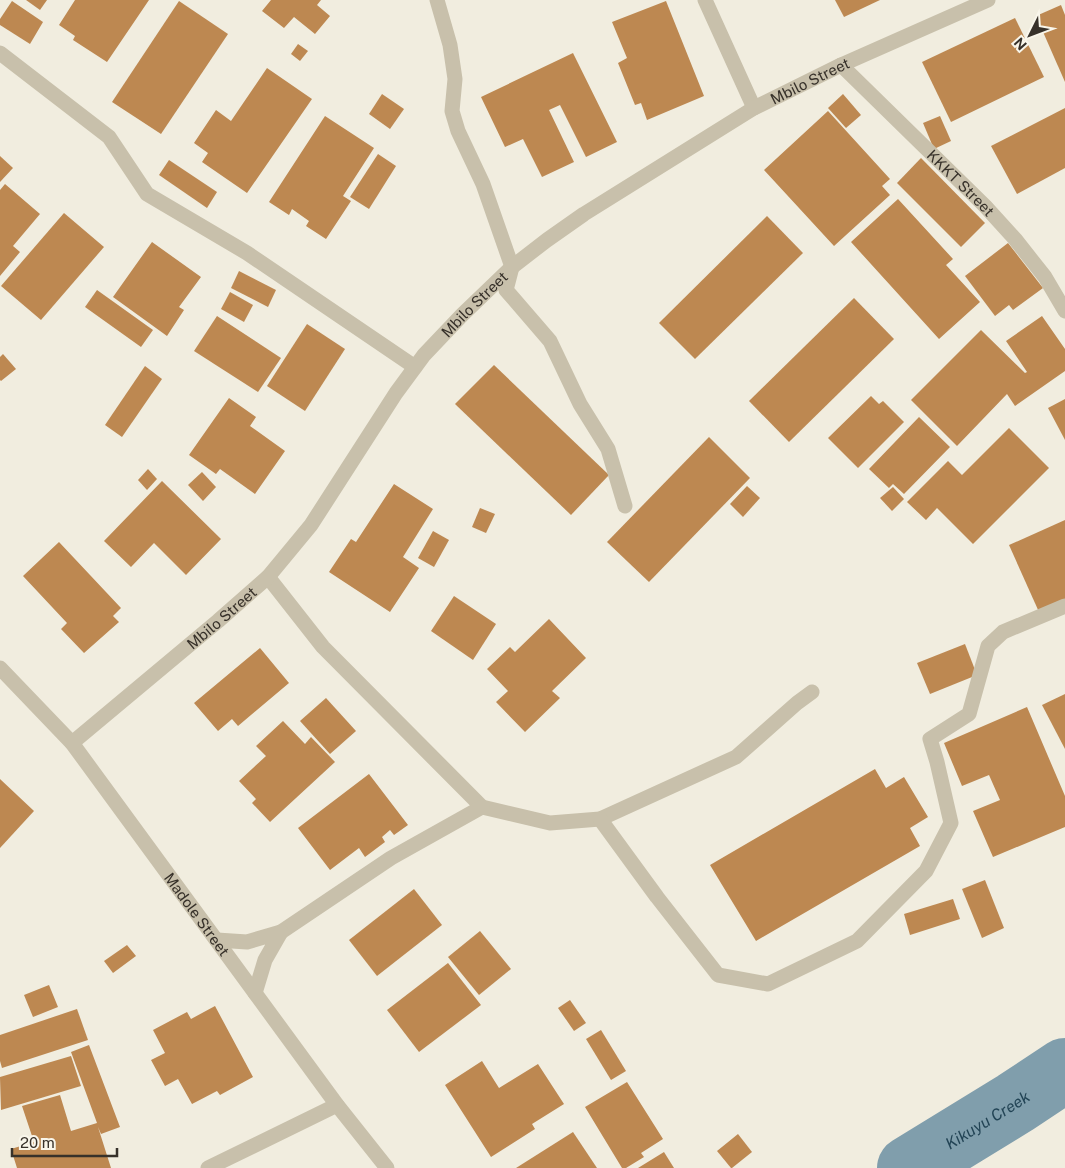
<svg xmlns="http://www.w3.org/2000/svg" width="1065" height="1168" viewBox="0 0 1065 1168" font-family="'Public Sans',sans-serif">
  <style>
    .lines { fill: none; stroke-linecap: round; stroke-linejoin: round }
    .river { stroke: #809eac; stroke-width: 64 }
    .building { fill: #bd8851 }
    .street { stroke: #c8c0ab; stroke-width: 15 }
    .labels { text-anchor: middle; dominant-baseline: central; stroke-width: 4; stroke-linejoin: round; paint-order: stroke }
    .street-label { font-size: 15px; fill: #37312a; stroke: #f9f6eb }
    .water-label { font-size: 16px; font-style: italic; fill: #245; stroke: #f9f6eb }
  </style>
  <rect width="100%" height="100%" fill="#f1eddf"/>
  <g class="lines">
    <!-- river -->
    <path class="river" id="s1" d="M909 1168 1015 1103 1065 1070"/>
  </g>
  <!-- building -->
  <g class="building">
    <path d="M26 0H47L40 10Z"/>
    <path d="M75 0H149L107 62 73 40 75 36 59 25Z"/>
    <path d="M271 0H321L317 5 330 16 315 34 294 17 284 28 262 11Z"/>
    <path d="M835 0H880L844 17Z"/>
    <path d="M12 1 43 22 30 44 0 25V19Z"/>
    <path d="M179 1 228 34 161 134 112 102Z"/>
    <path d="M666 1 704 96 647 120 641 103 635 105 618 63 627 58 612 22Z"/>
    <path d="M1061 5 1065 15V82L1036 16Z"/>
    <path d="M1015 18 1044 77 951 122 922 62Z"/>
    <path d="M298 44 308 51 300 61 291 54Z"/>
    <path d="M573 53 617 142 586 157 560 105 549 110 574 162 542 177 523 139 505 147 481 97Z"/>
    <path d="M267 68 312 99 247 193 202 162 208 153 194 143 216 110 231 121Z"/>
    <path d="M382 94 404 109 390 129 369 114Z"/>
    <path d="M843 94 861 115 846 128 828 108Z"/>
    <path d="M1065 108V168L1017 194 991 146Z"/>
    <path d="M828 111 890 179 882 186 890 195 834 246 764 170Z"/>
    <path d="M325 116 374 148 343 196 351 201 326 239 306 226 309 221 292 209 289 215 269 202Z"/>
    <path d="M940 116 951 141 934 149 923 123Z"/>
    <path d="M378 154 396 166 369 209 350 197Z"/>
    <path d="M0 156 13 168 0 182Z"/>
    <path d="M921 158 985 223 961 247 897 183Z"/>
    <path d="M169 160 217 192 207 208 159 175Z"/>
    <path d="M5 184 40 214 13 246 20 252 0 276V190Z"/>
    <path d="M898 199 953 259 946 265 980 302 939 339 851 242Z"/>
    <path d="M64 213 104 247 41 320 1 286Z"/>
    <path d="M767 216 803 253 695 359 659 323Z"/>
    <path d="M152 242 201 277 179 307 184 310 167 336 113 297Z"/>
    <path d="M1008 243 1043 288 1013 310 1009 305 995 316 965 276Z"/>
    <path d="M239 271 276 290 268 307 231 288Z"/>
    <path d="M97 290 153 330 141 347 85 307Z"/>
    <path d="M230 292 253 305 244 322 221 309Z"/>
    <path d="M854 298 894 339 789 442 749 401Z"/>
    <path d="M217 316 281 358 258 392 194 351Z"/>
    <path d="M1042 316 1065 349V371L1015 406 1007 394 957 446 911 400 981 330 1025 373 1027 372 1006 341Z"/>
    <path d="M307 324 345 349 305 411 267 386Z"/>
    <path d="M3 354 16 369 1 381 0 380V357Z"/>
    <path d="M494 365 609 475 571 515 455 404Z"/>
    <path d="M145 366 162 379 122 437 105 425Z"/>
    <path d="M871 396 879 404 883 401 904 422 858 468 828 438Z"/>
    <path d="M229 398 256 417 250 426 285 451 255 494 220 469 216 474 189 455Z"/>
    <path d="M1065 399V440L1048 408Z"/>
    <path d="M919 417 950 447 904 494 893 484 889 488 869 469Z"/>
    <path d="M1009 428 1049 468 973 544 937 508 926 520 907 502 948 461 962 475Z"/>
    <path d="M709 437 750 478 649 582 607 542Z"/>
    <path d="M148 469 157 479 147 490 138 480Z"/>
    <path d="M202 472 216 487 203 501 188 485Z"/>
    <path d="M162 481 221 539 186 575 154 543 131 567 104 541Z"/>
    <path d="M394 484 433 509 403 557 419 568 390 612 329 572 351 539 356 542Z"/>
    <path d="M747 486 760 498 743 517 730 504Z"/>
    <path d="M893 487 904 499 892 511 880 498Z"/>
    <path d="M480 508 495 514 486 533 472 527Z"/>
    <path d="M1065 520V600L1039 612 1009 545Z"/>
    <path d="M433 531 449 540 434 567 418 558Z"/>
    <path d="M59 542 121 608 113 616 119 622 84 653 61 629 67 623 23 576Z"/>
    <path d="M454 596 496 624 473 660 431 631Z"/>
    <path d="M549 619 586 658 552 691 560 698 525 732 496 702 508 691 487 669 510 647 515 652Z"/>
    <path d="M965 644 977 675 930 694 917 663Z"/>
    <path d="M260 648 289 683 238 726 232 719 218 731 194 703Z"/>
    <path d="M1065 694V749L1042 705Z"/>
    <path d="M326 698 356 731 330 754 300 721Z"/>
    <path d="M1027 707 1065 796V827L993 857 973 811 1000 800 989 775 962 786 944 743Z"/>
    <path d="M283 721 305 744 311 737 335 762 270 822 252 803 256 799 239 781 266 756 256 746Z"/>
    <path d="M875 769 886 788 904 777 928 817 910 828 920 846 756 941 710 865Z"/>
    <path d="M369 774 408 825 394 835 390 830 382 837 385 842 365 857 359 848 330 870 298 828Z"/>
    <path d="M0 779 34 811 0 848Z"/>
    <path d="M985 880 1004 928 982 938 962 889Z"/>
    <path d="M414 889 442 925 377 976 349 940Z"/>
    <path d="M953 899 960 919 910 935 904 914Z"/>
    <path d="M480 931 511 969 479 995 448 957Z"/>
    <path d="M127 945 136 956 113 973 104 961Z"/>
    <path d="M448 963 481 1005 419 1052 387 1010Z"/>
    <path d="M49 985 58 1007 33 1017 24 995Z"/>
    <path d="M570 1000 586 1023 574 1031 558 1008Z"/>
    <path d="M215 1006 253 1077 220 1095 217 1091 192 1104 178 1079 165 1086 151 1060 165 1053 153 1030 187 1012 191 1019Z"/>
    <path d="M77 1009 88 1040 2 1068 0 1061V1035Z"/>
    <path d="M601 1030 626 1071 611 1080 586 1039Z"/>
    <path d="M89 1045 120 1127 101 1134 98 1127 111 1168H17L11 1149 34 1142 22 1106 60 1095 71 1131 97 1123 71 1052Z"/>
    <path d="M71 1056 81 1086 1 1110 0 1077Z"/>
    <path d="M482 1061 499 1088 538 1064 564 1104 532 1124 535 1129 491 1157 445 1085Z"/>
    <path d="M627 1082 663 1139 641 1153 644 1157 626 1168H622L585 1107Z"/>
    <path d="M573 1132 597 1168H516Z"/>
    <path d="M738 1134 752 1152 732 1168H731L717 1151Z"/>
    <path d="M664 1152 674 1168H638Z"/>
  </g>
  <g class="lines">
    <!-- street -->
    <g class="street">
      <path d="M437 0 450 45 455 79 452 111 458 131 483 184 512 267 506 290 550 341 580 404 608 449 625 506"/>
      <path d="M705 0 754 108"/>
      <path d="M0 53 109 137 147 194 247 253 415 367"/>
      <path id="s2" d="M841 65 985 206 1015 239 1045 277 1065 311"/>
      <path d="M268 577 323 647 482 807 550 823 600 819 736 757 797 703 812 692"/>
      <path id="s3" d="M0 668 72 743 337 1105 387 1168"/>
      <path id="s4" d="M72 743 218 621 268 577 311 525 396 393 424 355 462 315 512 267 547 240 584 214 754 108 841 65 988 0"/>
      <path d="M600 819 657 897 718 975 768 984 857 941 926 871 951 823 937 762 930 739 969 714 988 646 1003 632 1065 606"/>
      <path d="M281 932 391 858 482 807"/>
      <path d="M217 940 247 942 281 932 265 960 255 993"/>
      <path d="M208 1168 337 1105"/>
    </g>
  </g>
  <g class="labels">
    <!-- street labels -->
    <g class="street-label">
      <text stroke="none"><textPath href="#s4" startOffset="1005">Mbilo Street</textPath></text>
      <text stroke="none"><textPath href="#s2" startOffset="168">KKKT Street</textPath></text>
      <text stroke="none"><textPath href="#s4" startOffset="600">Mbilo Street</textPath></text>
      <text stroke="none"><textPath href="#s4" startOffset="195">Mbilo Street</textPath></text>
      <text stroke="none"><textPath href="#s3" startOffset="316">Madole Street</textPath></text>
    </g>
    <!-- water labels -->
    <g class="water-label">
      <text stroke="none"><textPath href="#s1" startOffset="92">Kikuyu Creek</textPath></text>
    </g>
  </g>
  <!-- north arrow -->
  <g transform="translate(1030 35) rotate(228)" stroke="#f9f6eb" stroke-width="4" paint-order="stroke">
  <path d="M0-4L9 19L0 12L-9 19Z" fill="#37312a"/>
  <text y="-8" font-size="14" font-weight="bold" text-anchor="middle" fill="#37312a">N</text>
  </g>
  <!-- scale -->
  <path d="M12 1148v8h105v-8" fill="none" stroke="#37312a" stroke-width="2.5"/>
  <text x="20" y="1148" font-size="15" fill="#37312a" stroke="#f9f6eb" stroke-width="4" paint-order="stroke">20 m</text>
</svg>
